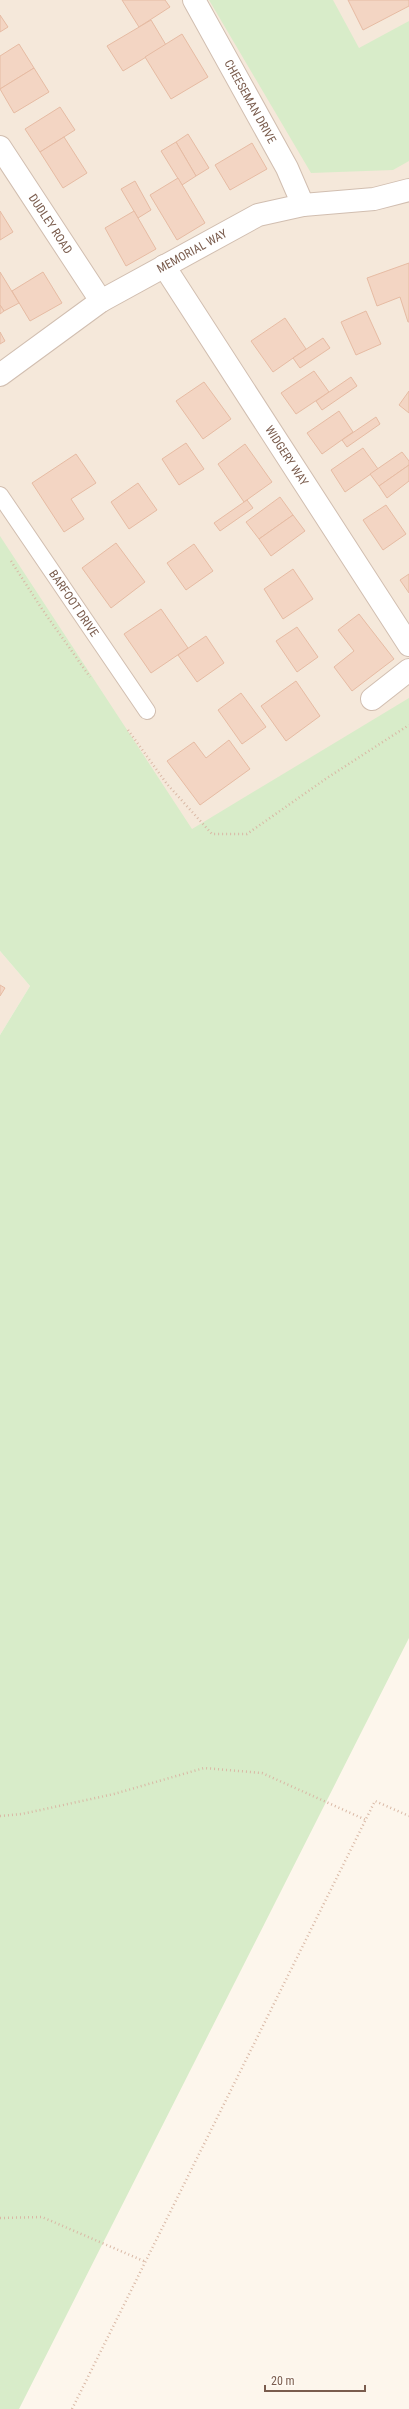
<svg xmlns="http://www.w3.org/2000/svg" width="409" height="2409" viewBox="0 0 409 2409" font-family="'Roboto Condensed',sans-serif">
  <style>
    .residential { fill: #f5e8da }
    .green { fill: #d8ecc9 }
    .building { fill: #f3d5c3; stroke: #e6bba3 }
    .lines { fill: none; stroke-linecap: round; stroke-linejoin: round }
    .lane-casing { stroke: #d1beb0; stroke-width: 18 }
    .street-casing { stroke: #d1beb0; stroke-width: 24 }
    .path { stroke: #d9b8a5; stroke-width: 2.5; stroke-dasharray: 1 3; stroke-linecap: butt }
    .lane { stroke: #fff; stroke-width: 16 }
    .street { stroke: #fff; stroke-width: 22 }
    .labels { text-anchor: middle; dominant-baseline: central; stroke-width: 4; stroke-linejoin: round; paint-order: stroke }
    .street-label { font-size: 12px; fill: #7a5c4d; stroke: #fffaf3 }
  </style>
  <rect width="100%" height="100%" fill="#fdf6ec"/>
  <!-- residential -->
  <g class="residential">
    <path d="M0 0H409V787L182 948 0 665Z"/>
    <path d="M0 951 30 986 0 1035Z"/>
  </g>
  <!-- green -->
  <g class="green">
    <path d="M209 0H333L359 48 409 21V161L393 170 311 173Z"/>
    <path d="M0 536 192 829 409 698V1638L19 2409H0V1035L30 986 0 951Z"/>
  </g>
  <!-- building -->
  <g class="building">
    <path d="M122 0H165L170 7 139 27Z"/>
    <path d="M348 0H409V6L363 30Z"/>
    <path d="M0 15 8 27 0 32Z"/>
    <path d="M151 20 166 45 123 71 107 46Z"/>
    <path d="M182 34 208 77 171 99 145 57Z"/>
    <path d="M19 44 34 68 0 89V56Z"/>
    <path d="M34 68 49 92 14 113 0 89Z"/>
    <path d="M60 107 75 130 40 152 25 129Z"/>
    <path d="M188 134 209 168 196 176 176 142Z"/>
    <path d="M64 137 87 173 63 188 40 152Z"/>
    <path d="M176 142 196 176 182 185 161 151Z"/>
    <path d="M252 143 267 169 230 190 215 165Z"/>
    <path d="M178 178 205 223 177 240 150 195Z"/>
    <path d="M135 181 151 210 138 218 121 189Z"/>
    <path d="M0 211 13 232 0 240Z"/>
    <path d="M134 211 156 249 126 266 105 228Z"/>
    <path d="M409 263V322H408L400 297 377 306 367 278Z"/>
    <path d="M0 272 19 303 4 311 0 305Z"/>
    <path d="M43 272 62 303 30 321 12 291Z"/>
    <path d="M0 305 4 311 0 314Z"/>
    <path d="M366 311 381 344 356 355 341 322Z"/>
    <path d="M285 318 306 349 273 372 251 341Z"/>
    <path d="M0 332 5 341 0 344Z"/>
    <path d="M323 338 330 348 300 368 293 358Z"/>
    <path d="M314 371 329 392 296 414 281 393Z"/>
    <path d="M351 377 357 386 322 410 316 401Z"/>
    <path d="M204 382 231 419 203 439 176 401Z"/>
    <path d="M409 391V413L399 405Z"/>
    <path d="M339 411 353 432 322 454 307 433Z"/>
    <path d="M376 417 380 424 347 447 342 440Z"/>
    <path d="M186 443 204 469 179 485 162 459Z"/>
    <path d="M245 444 272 482 244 502 218 464Z"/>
    <path d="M363 448 378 469 345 492 331 470Z"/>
    <path d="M402 452 409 461V465L379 486 370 474Z"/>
    <path d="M76 454 96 483 71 499 84 519 64 532 32 483Z"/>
    <path d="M409 465V481L387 498 379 486Z"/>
    <path d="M138 483 157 510 129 529 111 502Z"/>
    <path d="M280 497 293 515 259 539 246 522Z"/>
    <path d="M247 500 253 508 220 531 214 523Z"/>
    <path d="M386 505 406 534 383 550 363 520Z"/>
    <path d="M293 515 305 531 271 556 259 539Z"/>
    <path d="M116 543 145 582 111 608 82 568Z"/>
    <path d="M194 544 213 571 186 590 167 563Z"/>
    <path d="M293 569 313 599 283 619 264 589Z"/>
    <path d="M409 574V593L400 580Z"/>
    <path d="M161 609 188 648 151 673 124 634Z"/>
    <path d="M359 614 394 659 352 691 334 667 354 651 338 630Z"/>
    <path d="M297 627 318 657 297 672 276 641Z"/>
    <path d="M206 636 224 663 197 682 178 655Z"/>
    <path d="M296 681 320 716 286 741 261 706Z"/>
    <path d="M241 693 266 727 242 744 218 710Z"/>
    <path d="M229 740 250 769 200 805 167 761 194 742 206 758Z"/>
    <path d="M0 985 5 988 0 996Z"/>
  </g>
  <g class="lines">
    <!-- lane casing -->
    <g class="lane-casing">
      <g id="lane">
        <path id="s1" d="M0 495 147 711"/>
      </g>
    </g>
    <!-- street casing -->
    <g class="street-casing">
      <g id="street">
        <path id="s2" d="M194 0 287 168 303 205"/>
        <path id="s3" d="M0 147 101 301"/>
        <path id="s4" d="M164 266 409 645"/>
        <path id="s5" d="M0 375 101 301 258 215 303 205 374 199 409 190"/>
        <path d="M372 699 409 670"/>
      </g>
    </g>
    <!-- path -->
    <g class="path">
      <path d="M11 561 42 609 90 677"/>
      <path d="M128 730 167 784 212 834H247L327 778 409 725"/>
      <path d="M0 1816 22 1814 114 1794 204 1768 262 1773 366 1820"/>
      <path d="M0 2218 42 2217 146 2262"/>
      <path d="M72 2409 375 1801 409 1816"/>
    </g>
    <!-- lane -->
    <use href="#lane" class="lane"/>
    <!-- street -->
    <use href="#street" class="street"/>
  </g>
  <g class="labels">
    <!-- street labels -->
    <g class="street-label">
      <text stroke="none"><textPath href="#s2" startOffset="116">CHEESEMAN DRIVE</textPath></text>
      <text stroke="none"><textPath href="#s3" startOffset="92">DUDLEY ROAD</textPath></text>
      <text stroke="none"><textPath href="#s5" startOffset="229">MEMORIAL WAY</textPath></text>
      <text stroke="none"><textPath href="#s4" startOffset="226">WIDGERY WAY</textPath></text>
      <text stroke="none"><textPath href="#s1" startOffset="131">BARFOOT DRIVE</textPath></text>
    </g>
  </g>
  <!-- scale -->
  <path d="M265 2385v6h100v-6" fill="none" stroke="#7a5c4d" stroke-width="2"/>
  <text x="271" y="2385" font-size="12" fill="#7a5c4d" stroke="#fffaf3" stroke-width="3" paint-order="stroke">20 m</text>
</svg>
